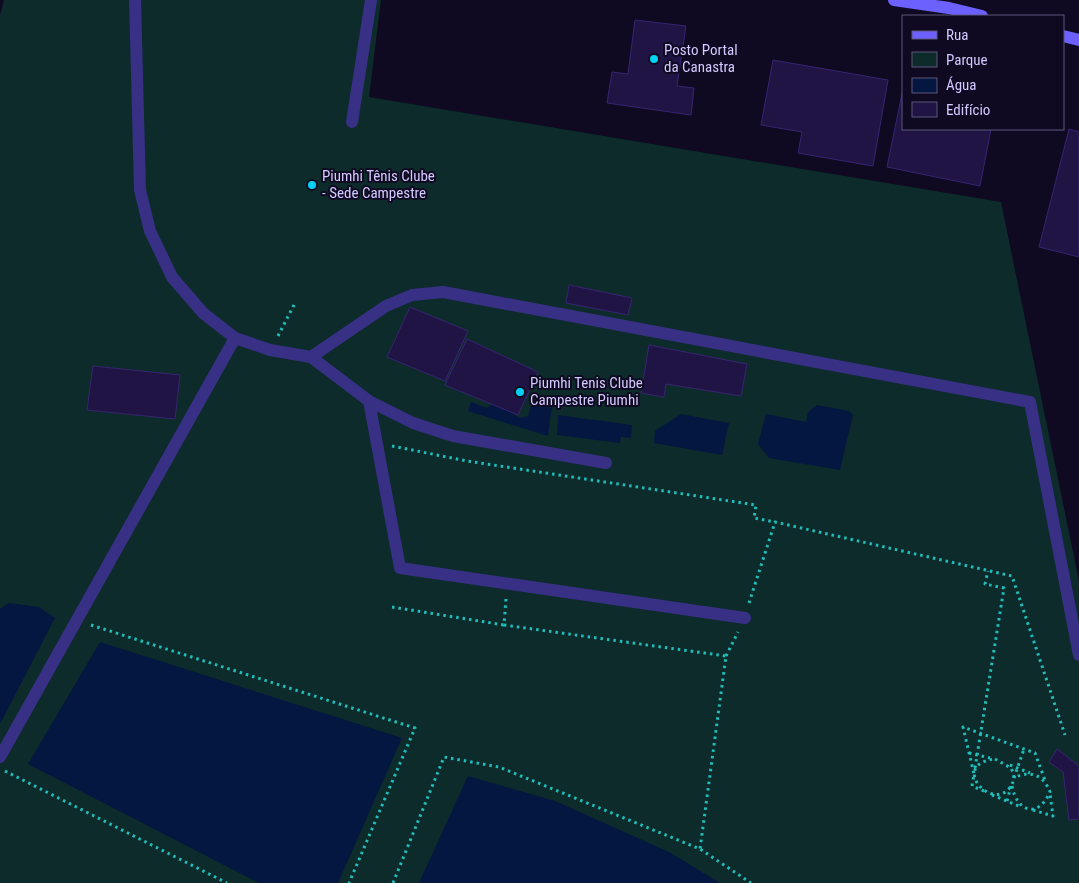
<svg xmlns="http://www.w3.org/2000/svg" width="1079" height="883" viewBox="0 0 1079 883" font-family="'Roboto Condensed',sans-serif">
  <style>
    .green { fill: #0d2b2b }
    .water { fill: #041740 }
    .building { fill: #201444; stroke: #372472 }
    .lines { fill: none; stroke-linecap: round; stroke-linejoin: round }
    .path { stroke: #20bdba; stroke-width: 3; stroke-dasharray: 2.5 4; stroke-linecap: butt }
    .street { stroke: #373085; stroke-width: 12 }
    .secondary { stroke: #6c61ff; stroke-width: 12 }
    .poi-dot { fill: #00d1f5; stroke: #0f0a21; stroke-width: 2 }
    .labels { text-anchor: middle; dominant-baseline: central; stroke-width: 4; stroke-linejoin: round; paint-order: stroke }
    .poi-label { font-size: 15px; fill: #d3caff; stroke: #0f0a21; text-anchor: start }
  </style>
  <rect width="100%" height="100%" fill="#0f0a21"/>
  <!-- green -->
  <path class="green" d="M4 0H381L369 97 1001 202 1079 581V883H0V15Z"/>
  <!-- water -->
  <g class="water">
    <path d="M533 400 552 406 548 436 468 411 471 402 487 408 494 403 520 418 528 416Z"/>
    <path d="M817 405 849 411 853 415 840 470 769 458 758 444 766 414 806 422 808 412Z"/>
    <path d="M681 414 729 423 722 455 654 443 655 431Z"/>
    <path d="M558 415 632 425 631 438 621 437 620 443 557 435Z"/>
    <path d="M9 603 39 607 55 618 0 724V609Z"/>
    <path d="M100 642 402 738 338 883H259L28 764Z"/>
    <path d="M468 776 555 801 669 852 720 883H419Z"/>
  </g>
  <!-- building -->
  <g class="building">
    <path d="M635 20 686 26 677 86 694 88 691 115 607 103 612 72 628 74Z"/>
    <path d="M773 60 888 80 873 166 798 153 802 132 761 125Z"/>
    <path d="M903 89V129H991L980 186 887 167Z"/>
    <path d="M1069 129 1079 132V257L1039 247Z"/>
    <path d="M569 285 632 298 628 315 566 303Z"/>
    <path d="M410 307 468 331 445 381 387 357Z"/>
    <path d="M467 339 538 372 518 415 445 385Z"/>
    <path d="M649 345 747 364 741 396 666 384 664 397 641 393Z"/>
    <path d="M93 366 180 375 175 419 87 410Z"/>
    <path d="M1057 749 1079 766V819L1069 820 1063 772 1049 762Z"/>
  </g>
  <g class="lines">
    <!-- path -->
    <g class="path">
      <path d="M278 336 295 303"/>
      <path d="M392 446 467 461 756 505 754 518 775 522"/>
      <path d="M506 599 504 625 726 656 700 849"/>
      <path d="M749 603 775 522 1012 576 1065 735"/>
      <path d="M392 607 504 625"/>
      <path d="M91 625 415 728 349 883"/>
      <path d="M726 656 738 632"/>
      <path d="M969 753 990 758"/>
      <path d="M995 759 1011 768C1014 774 1015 780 1011 786 993 814 948 764 995 759Z"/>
      <path d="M1010 765 1030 773"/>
      <path d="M975 768 1004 588 985 584 988 571"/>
      <path d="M5 771 227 883"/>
      <path d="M1014 778 1024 749"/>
      <path d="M1012 786C1017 812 1038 819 1050 792 1044 776 1031 769 1014 778"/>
      <path d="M984 791 972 786 974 774 963 727 1035 753 1046 783"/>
      <path d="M992 795 1019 806"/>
      <path d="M1007 801 1011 786"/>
      <path d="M1033 810 1053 816 1050 794"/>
      <path d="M393 883 444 757 499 767 700 849 751 883"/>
    </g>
    <!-- street -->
    <g class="street">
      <path d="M135 0 140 190 150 231 172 277 203 313 235 338 270 350 311 357 386 306 412 295 443 292 1030 402 1079 655"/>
      <path d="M352 122 371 0"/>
      <path d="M311 357 369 401 413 423 453 436 606 463"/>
      <path d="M369 401 400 568 745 618"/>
      <path d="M0 757 235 338"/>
    </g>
    <!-- secondary -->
    <g class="secondary">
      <path d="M894 0 949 8 982 16"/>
      <path d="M1063 36 1079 40"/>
    </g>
  </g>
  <!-- markers -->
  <g class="poi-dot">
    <circle cx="654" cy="59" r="5"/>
    <circle cx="312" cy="185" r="5"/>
    <circle cx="520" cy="392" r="5"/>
  </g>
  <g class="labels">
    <!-- poi labels -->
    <g class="poi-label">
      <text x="664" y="50">Posto Portal<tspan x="664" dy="17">da Canastra</tspan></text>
      <text x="322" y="176">Piumhi Tênis Clube<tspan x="322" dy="17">- Sede Campestre</tspan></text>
      <text x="530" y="383">Piumhi Tenis Clube<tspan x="530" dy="17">Campestre Piumhi</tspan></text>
    </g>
  </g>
  <!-- legend -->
  <rect x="902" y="15" width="162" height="115" fill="#0f0a21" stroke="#5d577a"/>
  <rect x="912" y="31" width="25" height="8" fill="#6c61ff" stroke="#5d577a"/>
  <text x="946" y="40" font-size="15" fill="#d3caff">Rua</text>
  <rect x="912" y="52" width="25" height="15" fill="#0d2b2b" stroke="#5d577a"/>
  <text x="946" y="65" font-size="15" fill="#d3caff">Parque</text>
  <rect x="912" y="78" width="25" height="15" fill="#041740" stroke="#5d577a"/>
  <text x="946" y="90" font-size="15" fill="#d3caff">Água</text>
  <rect x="912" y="102" width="25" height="15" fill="#201444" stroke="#5d577a"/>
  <text x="946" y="115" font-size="15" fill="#d3caff">Edifício</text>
</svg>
